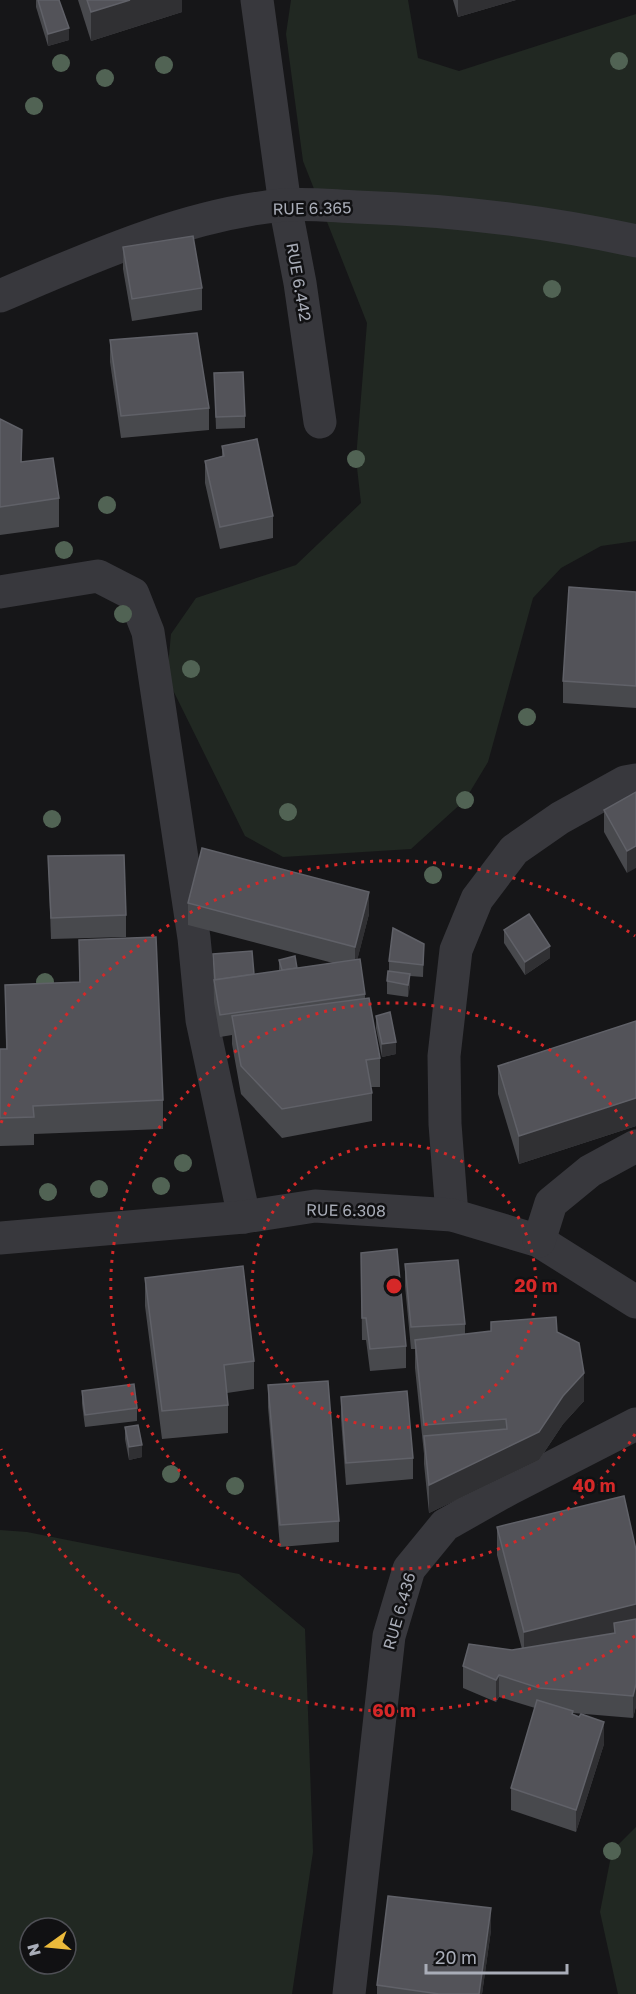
<svg xmlns="http://www.w3.org/2000/svg" width="636" height="1994" viewBox="0 0 636 1994" font-family="'Golos Text',sans-serif">
  <style>
    .green { fill: #212822; fill-rule: evenodd }
    .lines { fill: none; stroke-linecap: round; stroke-linejoin: round }
    .street { stroke: #38383d; stroke-width: 33 }
    .tree { fill: #516354 }
    .wall { fill: #48494d }
    .shaded-wall { fill: #303033 }
    .building { fill: #535359; stroke: #606168; stroke-width: 1.5 }
    .ring { fill: none; stroke: #d62828; stroke-width: 3; stroke-dasharray: 3 6 }
    .labels { text-anchor: middle; dominant-baseline: central; stroke-width: 5; stroke-linejoin: round; paint-order: stroke }
    .street-label { font-size: 16px; fill: #a9adb8; stroke: #111113 }
    .centre { fill: #d62828; stroke: #111113; stroke-width: 3 }
    .ring-label { font-size: 18px; text-anchor: middle; font-weight: bold; fill: #d62828; stroke: #111113; stroke-width: 5; stroke-linejoin: round; paint-order: stroke }
  </style>
  <rect width="100%" height="100%" fill="#161618"/>
  <!-- green -->
  <g class="green">
    <path d="M291 0H408L418 58 459 71 636 14V541L601 546 561 568 533 598 488 762 465 800 411 849 283 857 245 836 167 678 171 634 196 598 296 565 361 503 356 459 367 323 303 161 286 34Z"/>
    <path d="M0 1530 27 1532 239 1574 305 1629 313 1852 292 1994H0ZM30 1928H66V1964H30Z"/>
    <path d="M636 1827V1994H618L600 1912 612 1851Z"/>
  </g>
  <g class="lines">
    <!-- street -->
    <g class="street">
      <path d="M257 0 285 205 300 283 320 422"/>
      <path d="M0 296C89 258 186 214 284 205 308 203 333 206 357 207 451 210 544 221 636 241"/>
      <path d="M0 592 98 576 133 594 148 632 194 938 202 1020 244 1217"/>
      <path d="M452 1215 445 1124 444 1056 456 950 477 899 514 850 560 818 625 782 636 780"/>
      <path d="M0 1238 244 1217 315 1206 452 1215 539 1241 636 1302"/>
      <path d="M539 1241 551 1203 590 1171 636 1146"/>
      <path d="M349 1994 389 1636 409 1569 445 1525 509 1489 636 1424"/>
    </g>
  </g>
  <!-- trees -->
  <g class="tree">
    <circle cx="619" cy="61" r="9"/>
    <circle cx="61" cy="63" r="9"/>
    <circle cx="164" cy="65" r="9"/>
    <circle cx="105" cy="78" r="9"/>
    <circle cx="34" cy="106" r="9"/>
    <circle cx="552" cy="289" r="9"/>
    <circle cx="356" cy="459" r="9"/>
    <circle cx="107" cy="505" r="9"/>
    <circle cx="64" cy="550" r="9"/>
    <circle cx="123" cy="614" r="9"/>
    <circle cx="191" cy="669" r="9"/>
    <circle cx="527" cy="717" r="9"/>
    <circle cx="465" cy="800" r="9"/>
    <circle cx="288" cy="812" r="9"/>
    <circle cx="52" cy="819" r="9"/>
    <circle cx="433" cy="875" r="9"/>
    <circle cx="45" cy="982" r="9"/>
    <circle cx="183" cy="1163" r="9"/>
    <circle cx="161" cy="1186" r="9"/>
    <circle cx="99" cy="1189" r="9"/>
    <circle cx="48" cy="1192" r="9"/>
    <circle cx="171" cy="1474" r="9"/>
    <circle cx="235" cy="1486" r="9"/>
    <circle cx="612" cy="1851" r="9"/>
  </g>
  <!-- wall -->
  <g class="wall">
    <path d="M36 0H59L69 40 48 46 36 7Z"/>
    <path d="M78 0H182V12L91 41Z"/>
    <path d="M453 0H516L458 17Z"/>
    <path d="M123 247 202 288V310L132 321 123 269Z"/>
    <path d="M110 340 209 408V430L121 438 110 362Z"/>
    <path d="M214 373 245 416V428L216 429Z"/>
    <path d="M0 419 22 462 59 498V527L0 535Z"/>
    <path d="M222 446 273 516V538L220 549 205 483V461L222 456Z"/>
    <path d="M636 592V708L563 703V681Z"/>
    <path d="M636 792 627 873 604 832V810Z"/>
    <path d="M48 856 126 915V937L51 939Z"/>
    <path d="M188 903 369 914 357 960 365 994V998L380 1058V1087H371L372 1093V1121L282 1138 241 1094 232 1044V1035L220 1037 214 1002 213 954 254 974 279 971V960L297 968 333 963 188 925Z"/>
    <path d="M504 930 550 958 525 975 504 943Z"/>
    <path d="M79 940 163 1100V1129L34 1134V1145L0 1146V1049H6L5 985 79 982Z"/>
    <path d="M424 944 423 977 410 976 408 997 387 994V981L389 971V961Z"/>
    <path d="M376 1016 396 1054 382 1057 376 1028Z"/>
    <path d="M636 1021V1126L519 1164 498 1094V1066Z"/>
    <path d="M361 1253 406 1346V1368L370 1371 366 1340H362Z"/>
    <path d="M405 1264 465 1324V1334L557 1332 584 1401 563 1424 539 1460 429 1513 424 1464V1454L415 1368V1349H411L405 1286Z"/>
    <path d="M145 1278 254 1361V1389L227 1393 228 1405V1433L162 1439 145 1306Z"/>
    <path d="M268 1385 339 1521V1542L280 1547 268 1407Z"/>
    <path d="M82 1391 137 1408V1421L85 1427 82 1404Z"/>
    <path d="M341 1397 413 1458V1479L346 1485 341 1419Z"/>
    <path d="M125 1427 142 1457 129 1460 125 1439Z"/>
    <path d="M497 1527 636 1550V1706L633 1718 573 1713V1714L604 1744 576 1832 511 1810V1788L535 1708 499 1697 496 1702 463 1688V1666L512 1650 522 1649 497 1555Z"/>
    <path d="M491 1930 482 1994H377V1985Z"/>
  </g>
  <!-- shaded-wall -->
  <g class="shaded-wall">
    <path d="M130 0H182V12L91 41V12Z"/>
    <path d="M458 0H516L458 17Z"/>
    <path d="M69 28V40L48 46V34Z"/>
    <path d="M22 430V458L21 491V462Z"/>
    <path d="M636 846V868L627 873V851Z"/>
    <path d="M369 892V914L355 969V947Z"/>
    <path d="M550 946V958L525 975V962Z"/>
    <path d="M410 974V987L408 997V985Z"/>
    <path d="M396 1042V1054L382 1057V1044Z"/>
    <path d="M636 1098V1126L519 1164V1136Z"/>
    <path d="M584 1373V1401L563 1424 539 1460 429 1513V1485L563 1396Z"/>
    <path d="M142 1445V1457L129 1460V1447Z"/>
    <path d="M636 1604V1632L524 1660V1632Z"/>
    <path d="M499 1675V1697L496 1702V1680Z"/>
    <path d="M636 1684V1706L633 1718V1696Z"/>
    <path d="M604 1722V1744L576 1832V1810Z"/>
    <path d="M491 1908V1930L482 1994H479Z"/>
  </g>
  <!-- building -->
  <g class="building">
    <path d="M38 0H59L69 28 48 34Z"/>
    <path d="M87 0H130L91 12Z"/>
    <path d="M193 236 202 288 132 299 123 247Z"/>
    <path d="M197 333 209 408 121 416 110 340Z"/>
    <path d="M243 372 245 416 216 417 214 373Z"/>
    <path d="M0 419 22 430 21 462 53 458 59 498 0 507Z"/>
    <path d="M257 439 273 516 220 527 205 461 224 456 222 446Z"/>
    <path d="M569 587 636 592V686L563 681Z"/>
    <path d="M636 792V846L627 851 604 810Z"/>
    <path d="M202 848 369 892 355 947 188 903Z"/>
    <path d="M124 855 126 915 51 918 48 856Z"/>
    <path d="M529 914 550 946 525 962 504 930Z"/>
    <path d="M393 928 424 944 423 965 389 961Z"/>
    <path d="M156 937 163 1100 33 1106 34 1117 0 1118V1049H7L5 985 80 982 79 940Z"/>
    <path d="M252 951 254 974 215 980 213 954Z"/>
    <path d="M295 956 297 968 282 970 279 960Z"/>
    <path d="M360 959 365 994 220 1015 214 980Z"/>
    <path d="M388 971 410 974 408 985 387 981Z"/>
    <path d="M369 998 380 1058 366 1060 372 1093 282 1109 241 1066 232 1016Z"/>
    <path d="M390 1012 396 1042 382 1044 376 1016Z"/>
    <path d="M636 1021V1098L519 1136 498 1066Z"/>
    <path d="M397 1249 406 1346 370 1349 366 1318H362L361 1253Z"/>
    <path d="M458 1260 465 1324 411 1327 405 1264Z"/>
    <path d="M243 1266 254 1361 224 1365 228 1405 162 1411 145 1278Z"/>
    <path d="M556 1317 557 1332 579 1343 584 1373 563 1396 539 1432 429 1485 424 1436 507 1429 506 1419 424 1425 415 1340 491 1331V1322Z"/>
    <path d="M328 1381 339 1521 280 1525 268 1385Z"/>
    <path d="M134 1384 137 1408 85 1415 82 1391Z"/>
    <path d="M407 1391 413 1458 346 1463 341 1397Z"/>
    <path d="M138 1425 142 1445 129 1447 125 1427Z"/>
    <path d="M624 1496 636 1550V1604L524 1632 497 1527Z"/>
    <path d="M636 1619V1684L633 1696 539 1688 499 1675 496 1680 463 1666 469 1644 512 1650 615 1633 614 1623Z"/>
    <path d="M537 1700 573 1711 572 1714 579 1717 581 1714 604 1722 576 1810 511 1788Z"/>
    <path d="M388 1896 491 1908 479 1994H439L377 1985Z"/>
  </g>
  <!-- distance rings -->
  <g class="ring">
    <circle cx="394" cy="1286" r="142"/>
    <path d="M635 1434A283 283 0 1 1 635 1138"/>
    <path d="M635 1636A425 425 0 0 1 1 1449M1 1123A425 425 0 0 1 635 936"/>
  </g>
  <g class="labels">
    <!-- street labels -->
    <g class="street-label">
      <text transform="translate(312 208) rotate(-1)">RUE 6.365</text>
      <text transform="translate(299 282) rotate(80)">RUE 6.442</text>
      <text transform="translate(346 1210) rotate(1)">RUE 6.308</text>
      <text transform="translate(399 1611) rotate(-74)">RUE 6.436</text>
    </g>
  </g>
  <circle cx="394" cy="1286" r="9" class="centre"/>
  <g class="ring-label">
    <text x="536" y="1292">20 m</text>
    <text x="594" y="1492">40 m</text>
    <text x="394" y="1717">60 m</text>
  </g>
  <!-- north arrow -->
  <g transform="translate(48 1946) rotate(255)"><circle r="28" fill="#111113" stroke="#4e4f55" stroke-width="1.5"/>
  <path d="M0-4.5L10 22L0 15L-10 22Z" fill="#ecba3b"/>
  <text y="-9" font-size="16" font-weight="bold" text-anchor="middle" fill="#a9adb8">N</text>
  </g>
  <!-- scale -->
  <path d="M426 1964v9h141v-9" fill="none" stroke="#a9adb8" stroke-width="3"/>
  <text x="435" y="1964" font-size="18" fill="#a9adb8" stroke="#111113" stroke-width="4.5" paint-order="stroke">20 m</text>
</svg>
